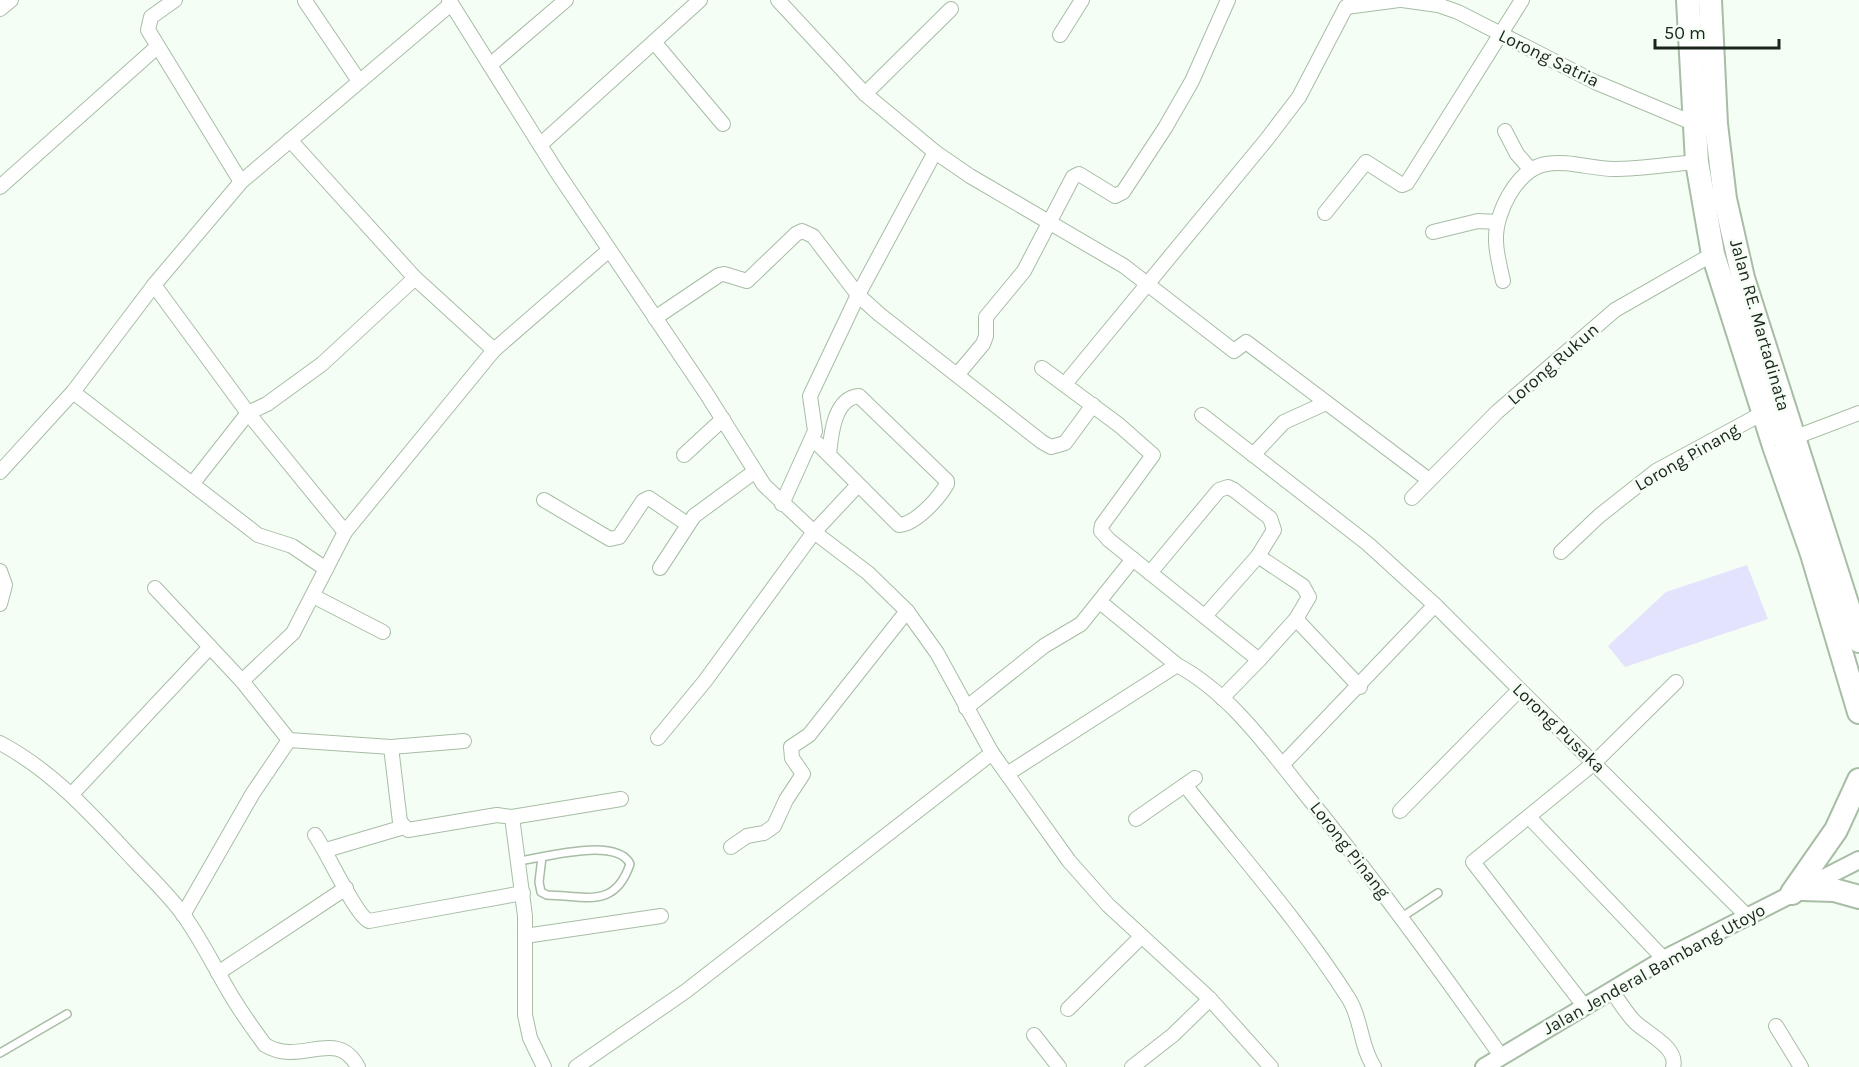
<svg xmlns="http://www.w3.org/2000/svg" width="1859" height="1067" viewBox="0 0 1859 1067" font-family="Karla,sans-serif">
  <style>
    .green { fill: #e4e3fd }
    .lines { fill: none; stroke-linecap: round; stroke-linejoin: round }
    .service-casing { stroke: #a7bda5; stroke-width: 10 }
    .minor-casing { stroke: #a7bda5; stroke-width: 16 }
    .tertiary-casing { stroke: #a7bda5; stroke-width: 20 }
    .trunk-casing { stroke: #a7bda5; stroke-width: 26 }
    .service { stroke: #fff; stroke-width: 7 }
    .minor { stroke: #fff; stroke-width: 14 }
    .tertiary { stroke: #fff; stroke-width: 16 }
    .trunk { stroke: #fff; stroke-width: 22 }
    .labels { text-anchor: middle; dominant-baseline: central; stroke-width: 5; stroke-linejoin: round; paint-order: stroke }
    .street-label { font-size: 18px; fill: #1c251c; stroke: #f5fef4 }
  </style>
  <rect width="100%" height="100%" fill="#f5fef4"/>
  <!-- green -->
  <path class="green" d="M1747 565 1768 619 1625 667 1608 646 1666 592Z"/>
  <g class="lines">
    <!-- service casing -->
    <g class="service-casing">
      <g id="service">
        <path d="M520 861C545 857 617 837 630 864 615 909 586 896 547 895L541 892 539 882 542 857"/>
        <path d="M1402 917 1438 893"/>
        <path d="M0 1053 67 1014"/>
      </g>
    </g>
    <!-- minor casing -->
    <g class="minor-casing">
      <g id="minor">
        <path d="M175 0 151 17 148 30 241 182"/>
        <path d="M449 0 557 172 706 393 764 485 814 532 868 573 907 611 937 653 992 753 1069 861 1108 905 1210 999 1271 1067"/>
        <path d="M778 0 865 94 935 152 970 176 1124 266 1234 351 1246 342 1429 480"/>
        <path d="M1402 0 1438 5 1458 12 1595 82 1693 123"/>
        <path d="M305 1 359 81"/>
        <path d="M1346 7 1399 0"/>
        <path d="M0 9 11 0"/>
        <path d="M1060 35 1082 0"/>
        <path d="M654 42 723 124"/>
        <path d="M490 65 566 0"/>
        <path d="M865 94 951 9"/>
        <path d="M1505 131 1517 154 1531 170"/>
        <path d="M290 140 415 278"/>
        <path d="M540 145 700 0"/>
        <path d="M0 187 157 47"/>
        <path d="M1325 213 1366 162 1402 185 1407 183 1522 0"/>
        <path d="M1433 232 1478 221 1497 222"/>
        <path d="M1503 281C1500 267 1496 253 1496 240 1495 213 1517 169 1546 164 1569 160 1591 169 1614 169 1641 169 1670 164 1697 162"/>
        <path d="M154 285 248 413 345 532"/>
        <path d="M655 318 719 275 724 274 747 281 796 234 802 231 813 236 858 295 879 314 1042 442 1051 447 1065 443 1093 405"/>
        <path d="M1042 368 1119 425 1153 455 1102 525 1101 531 1109 540 1259 660 1222 698"/>
        <path d="M957 375 983 344 986 336V317L1024 271 1073 177 1079 174 1115 196 1123 192 1165 128 1192 81 1228 0"/>
        <path d="M1065 384 1267 139 1299 97 1346 7"/>
        <path d="M73 392 258 535 292 546 326 569"/>
        <path d="M1202 415 1368 544 1435 605 1746 915"/>
        <path d="M1788 440 1859 413"/>
        <path d="M817 443 899 525C916 524 939 498 947 484V481L859 396C834 398 831 435 829 454"/>
        <path d="M684 455 723 419"/>
        <path d="M1253 455 1284 422 1326 403"/>
        <path d="M0 472 73 392 154 285 241 182 451 4"/>
        <path d="M193 483 248 413 267 404 322 364 415 278 494 350"/>
        <path d="M1412 498 1497 412 1615 310 1713 254"/>
        <path d="M544 500 610 539 619 537 643 501 649 498 687 524"/>
        <path d="M782 504 815 431 810 396 858 295 935 152"/>
        <path d="M1561 552 1599 516 1656 471 1763 413"/>
        <path d="M1258 556 1303 586 1309 597 1296 619 1259 660"/>
        <path d="M660 568 694 516 754 472"/>
        <path d="M0 571 5 585 0 604"/>
        <path d="M1150 573 1219 490 1228 487 1234 490 1270 518 1274 530 1258 556 1205 616"/>
        <path d="M155 588 242 681 289 740 253 793 183 915"/>
        <path d="M313 596 383 632"/>
        <path d="M1100 602 1177 665"/>
        <path d="M1296 619 1360 687"/>
        <path d="M242 681 293 633 345 532 494 350 608 251"/>
        <path d="M966 708 1044 646 1081 624 1133 559"/>
        <path d="M658 738 705 681 814 532 858 485"/>
        <path d="M289 740 391 747 464 741"/>
        <path d="M0 743C53 771 93 816 133 859 150 877 168 894 182 913 202 940 216 971 234 1000 243 1015 254 1030 265 1045 301 1067 336 1026 358 1067"/>
        <path d="M391 747 400 822 408 830 497 815 512 817 525 916V1015L530 1038 544 1067"/>
        <path d="M1282 765 1435 605"/>
        <path d="M1007 774 1177 665C1228 692 1266 745 1302 790 1372 876 1437 965 1501 1056"/>
        <path d="M1185 785C1240 855 1301 923 1349 999 1362 1020 1360 1046 1374 1067"/>
        <path d="M72 794 210 647"/>
        <path d="M1400 811 1519 690"/>
        <path d="M512 817 621 799"/>
        <path d="M1529 817 1664 959"/>
        <path d="M1136 819 1195 778"/>
        <path d="M315 835C327 852 356 916 369 921L523 893"/>
        <path d="M731 847 747 836 764 833 774 826 786 800 803 774 792 758 791 747 809 735 907 611"/>
        <path d="M326 850 404 827"/>
        <path d="M525 936 661 916"/>
        <path d="M218 973 346 888"/>
        <path d="M1612 991C1619 1001 1626 1013 1635 1022 1646 1033 1679 1048 1673 1067"/>
        <path d="M1585 1007 1473 862 1594 763 1676 682"/>
        <path d="M1068 1009 1141 937"/>
        <path d="M1776 1026 1801 1067"/>
        <path d="M1034 1035 1059 1067"/>
        <path d="M576 1067 686 991 992 753"/>
        <path d="M1132 1067 1173 1035 1210 999"/>
      </g>
    </g>
    <!-- tertiary casing -->
    <g class="tertiary-casing">
      <path id="tertiary" d="M1484 1067 1664 959 1859 860"/>
    </g>
    <!-- trunk casing -->
    <g class="trunk-casing">
      <g id="trunk">
        <path d="M1688 0 1697 162 1713 254 1774 446 1812 554 1859 712"/>
        <path d="M1710 0 1716 124 1725 199 1743 278 1859 641"/>
        <path d="M1802 889 1834 890 1859 897"/>
        <path d="M1792 893 1836 830 1859 780"/>
      </g>
    </g>
    <!-- service -->
    <use href="#service" class="service"/>
    <!-- minor -->
    <use href="#minor" class="minor"/>
    <!-- tertiary -->
    <use href="#tertiary" class="tertiary"/>
    <!-- trunk -->
    <use href="#trunk" class="trunk"/>
  </g>
  <g class="labels">
    <!-- street labels -->
    <g class="street-label">
      <text transform="translate(1549 58) rotate(26)">Lorong Satria</text>
      <text transform="translate(1760 325) rotate(74)">Jalan RE. Martadinata</text>
      <text transform="translate(1553 364) rotate(-41)">Lorong Rukun</text>
      <text transform="translate(1687 457) rotate(-30)">Lorong Pinang</text>
      <text transform="translate(1559 728) rotate(44)">Lorong Pusaka</text>
      <text transform="translate(1350 850) rotate(52)">Lorong Pinang</text>
      <text transform="translate(1654 969) rotate(-29)">Jalan Jenderal Bambang Utoyo</text>
    </g>
  </g>
  <!-- scale -->
  <path d="M1655 39v9h124v-9" fill="none" stroke="#1c251c" stroke-width="3"/>
  <text x="1664" y="39" font-size="18" fill="#1c251c" stroke="#f5fef4" stroke-width="4.5" paint-order="stroke">50 m</text>
</svg>
